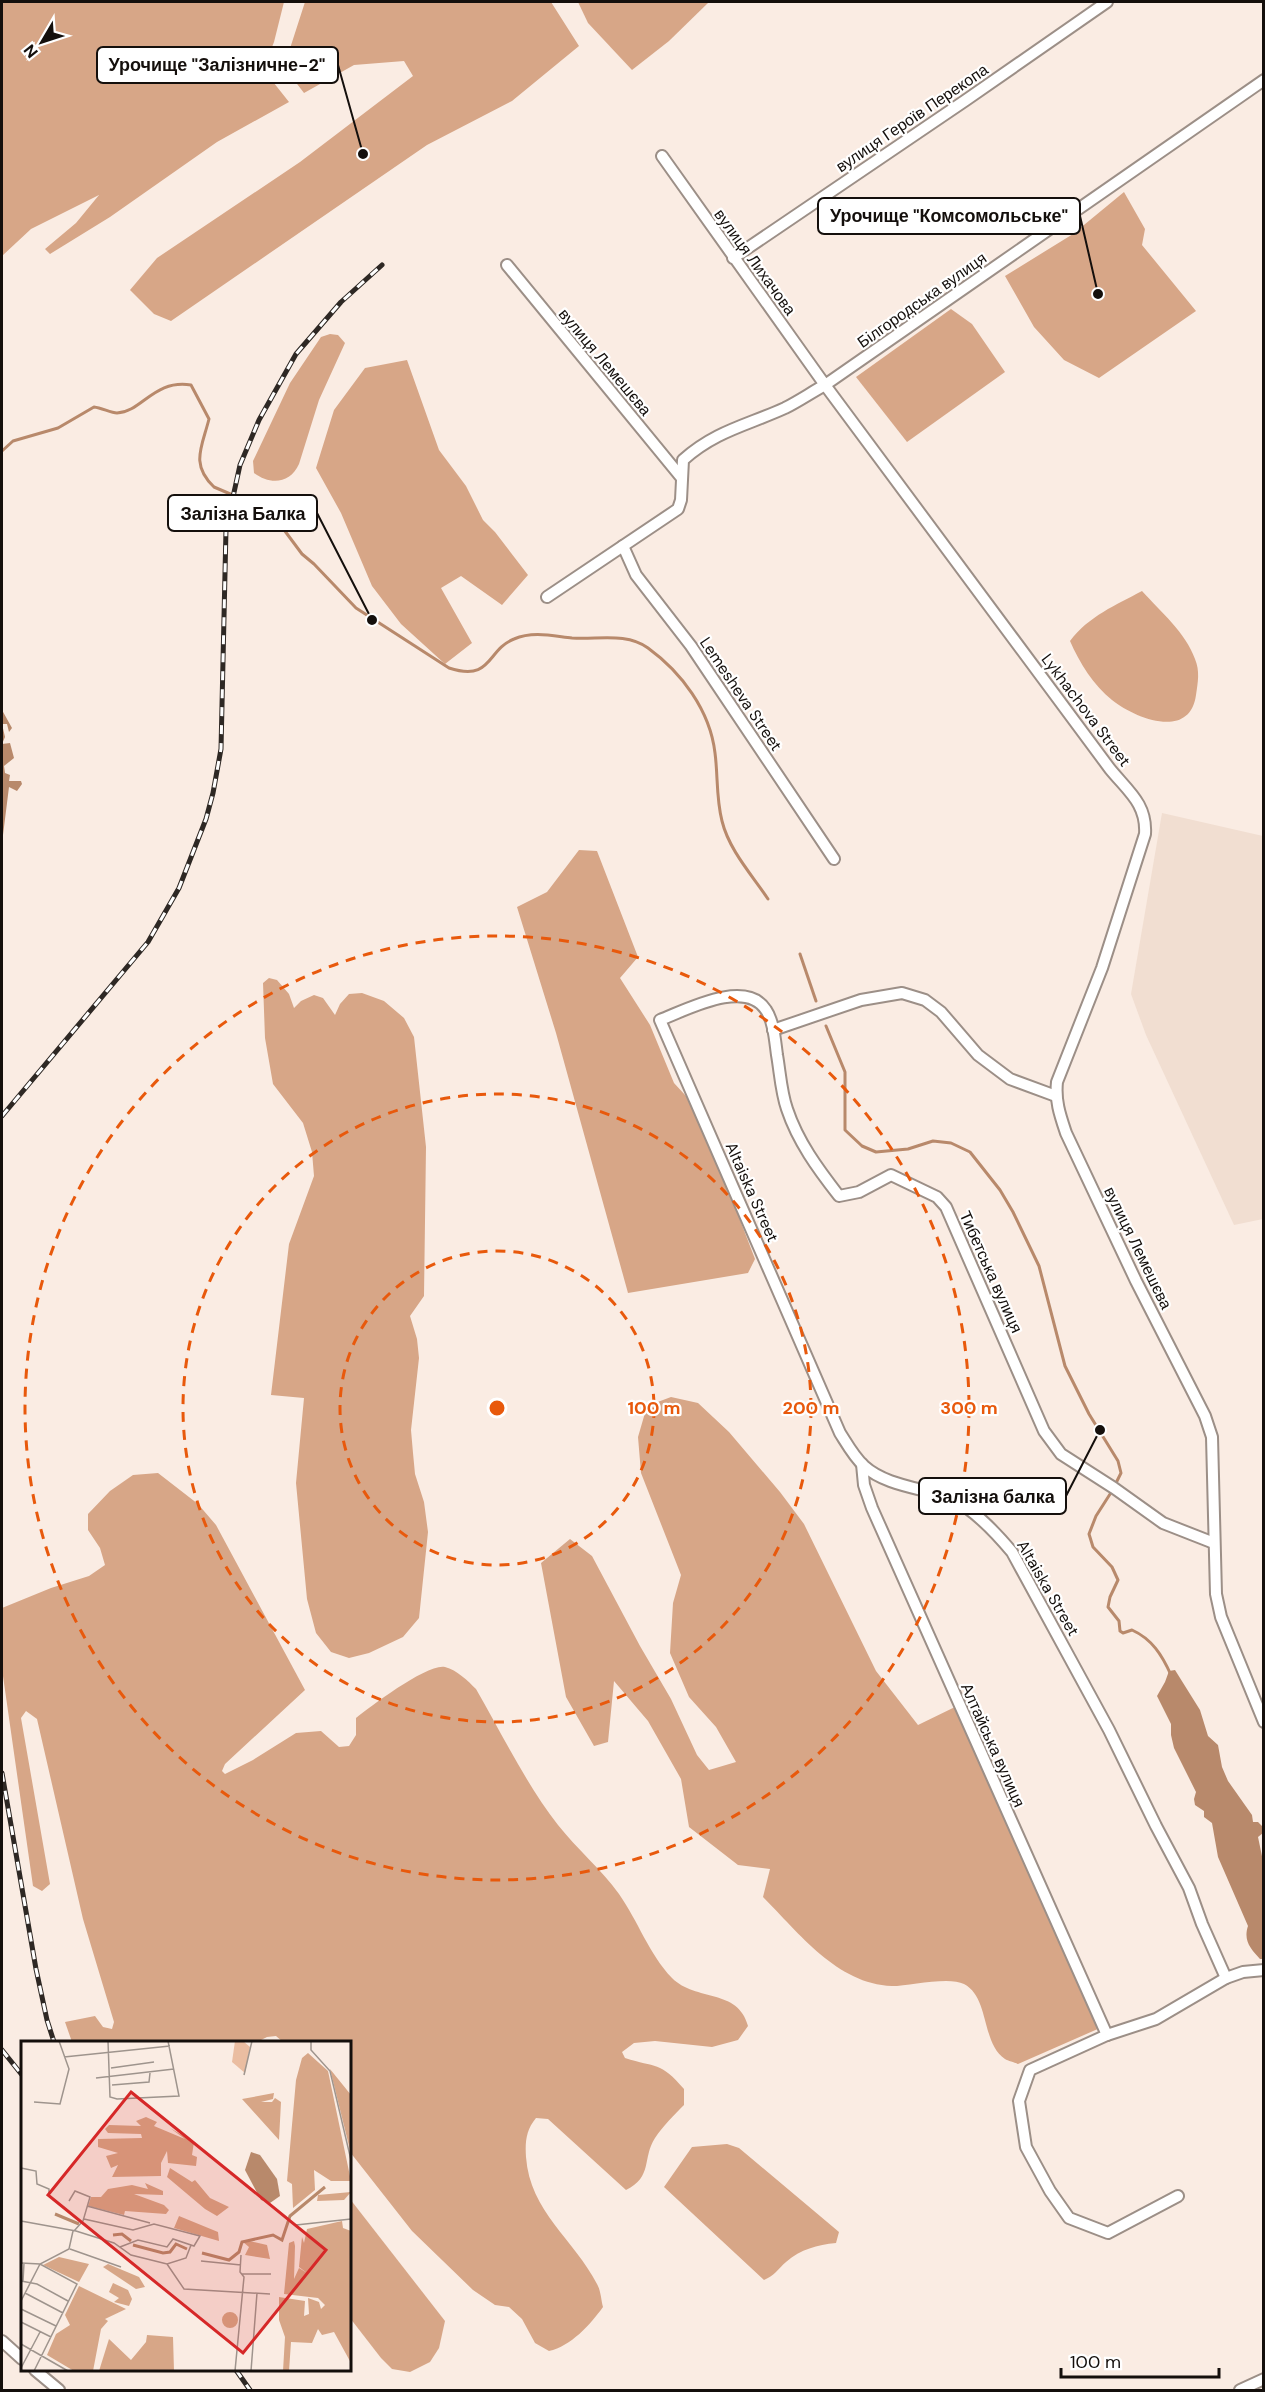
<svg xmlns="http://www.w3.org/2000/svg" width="1265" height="2392" viewBox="0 0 1265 2392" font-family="'DM Sans',sans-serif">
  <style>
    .built { fill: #f1ded1 }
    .forest { fill: #d7a687 }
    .water { fill: #b8896b }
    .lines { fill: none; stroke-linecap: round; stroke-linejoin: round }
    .stream { stroke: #b8896b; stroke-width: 3 }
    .street-casing { stroke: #9c8f87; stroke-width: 14 }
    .street { stroke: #fff; stroke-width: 10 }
    .rail-casing { stroke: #2e2824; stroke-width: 5 }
    .rail { stroke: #fff; stroke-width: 3; stroke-dasharray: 9; stroke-linecap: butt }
    .ring { fill: none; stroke: #e8590c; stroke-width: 3; stroke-dasharray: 10 8 }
    .labels { text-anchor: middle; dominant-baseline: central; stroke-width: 4.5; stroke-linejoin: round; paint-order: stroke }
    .street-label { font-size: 16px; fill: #140f0c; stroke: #fff }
    .inset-river { fill: none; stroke: #b8896b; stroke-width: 3 }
    .inset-road { fill: none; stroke: #9e948d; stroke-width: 1.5 }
    .view { fill: #d62828; fill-opacity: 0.15; stroke: #d62828; stroke-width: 3 }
    .inset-edge { fill: none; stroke: #140f0c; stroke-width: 3 }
    .centre { fill: #e8590c; stroke: #fff; stroke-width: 3 }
    .ring-label { font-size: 18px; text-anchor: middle; font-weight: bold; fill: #e8590c; stroke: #fff; stroke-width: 4.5; stroke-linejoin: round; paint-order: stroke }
    .leader { fill: none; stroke: #140f0c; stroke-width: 2 }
    .callout-dot { fill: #140f0c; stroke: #fff; stroke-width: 2 }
    .callout { fill: #fff; stroke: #140f0c; stroke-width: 2 }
    .callout-label { font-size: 18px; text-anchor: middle; font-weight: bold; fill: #140f0c }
  </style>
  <rect width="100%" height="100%" fill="#faece3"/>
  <!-- built -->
  <path class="built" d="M1162 813 1263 836V1219L1234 1225 1146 1035 1131 994Z"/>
  <!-- forest -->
  <g class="forest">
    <path d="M2 2H284L274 42 264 67 266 73 289 102 217 142 110 217 50 254 45 249 76 223 99 195 31 229 2 256Z"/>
    <path d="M305 2H551L579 46 512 101 427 145 171 321 154 314 130 290 157 258 300 162 413 76 404 61 354 65 304 93 284 67Z"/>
    <path d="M578 2H709L669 41 632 70 588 23Z"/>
    <path d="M1124 192 1145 229 1142 245 1196 311 1099 378 1064 360 1034 327 1005 276 1073 234Z"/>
    <path d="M951 309 972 324 1005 372 907 442 856 377Z"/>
    <path d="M330 334 338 335 345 343 319 400 299 464C290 484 270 485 254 473L253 461 290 383 321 337Z"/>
    <path d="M407 360 439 450 466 486 483 520 495 532 528 575 502 605 461 576 441 588 472 643 445 664 401 624 372 586 341 513 316 468 334 410 365 368Z"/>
    <path d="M1142 591C1160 611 1186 633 1195 659 1200 671 1198 682 1196 695 1190 740 1136 719 1112 700 1094 686 1079 662 1070 641 1089 616 1116 605 1142 591Z"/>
    <path d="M579 850 597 851 638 957 620 978 650 1025 674 1083 697 1108 755 1259 748 1273 628 1293 556 1033 517 907 547 892Z"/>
    <path d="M269 978 277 980 289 994 294 1008 301 1001 314 995 323 998 335 1015 340 1004 349 994 362 993 384 1001 404 1018 414 1037 426 1147 424 1296 410 1316 417 1339 419 1358 411 1430 413 1453 415 1474 424 1502 428 1532 419 1618 403 1637 369 1653 349 1658 331 1652 316 1633 307 1599 296 1483 304 1398 271 1395 289 1244 314 1176 312 1152 303 1123 273 1084 265 1038 263 983Z"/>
    <path d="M671 1397 698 1403 729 1432 780 1492 804 1524 876 1671 918 1725 957 1706 1100 2028 1018 2064C1014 2062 1008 2061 1005 2059 981 2043 990 1998 964 1984 949 1976 909 1986 892 1986 837 1984 799 1933 763 1897L770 1869 738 1865 689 1827 681 1779 648 1721 614 1681 608 1742 594 1746 566 1697 541 1563 570 1539 592 1556 640 1646 671 1699 697 1755 709 1770 736 1762 716 1727 689 1697 670 1653 673 1603 681 1575 641 1473 638 1437 647 1406Z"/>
    <path d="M158 1473 198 1504 216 1525 305 1690 225 1764 222 1771 225 1774 253 1760 296 1733 321 1731 339 1747 349 1746 356 1735V1718C371 1706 428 1663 445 1667 457 1670 468 1681 476 1689 502 1734 526 1784 558 1825 577 1849 601 1869 619 1894 638 1921 649 1954 672 1978 696 2002 738 1988 748 2026L738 2040 712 2047 655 2041 634 2043 622 2052 625 2058C656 2068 660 2061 684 2089V2105C674 2115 663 2126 655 2138 642 2158 653 2177 626 2190L548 2119 536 2118C526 2130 525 2142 526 2157 530 2212 574 2239 597 2284 601 2291 601 2300 603 2307 590 2325 571 2346 549 2351L535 2343 522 2319 509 2307 495 2305 473 2290 412 2231 350 2152V2042H283L276 2036 267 2037 257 2042H72L65 2022 95 2016 103 2027 112 2029 114 2022 83 1919 37 1719 26 1711 21 1718 50 1884 42 1891 33 1886 2 1669V1608L51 1588 89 1576 105 1565 100 1548 88 1530V1514L110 1491 133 1475Z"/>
    <path d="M727 2144 739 2148 839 2232 836 2243C817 2245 801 2249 786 2262 778 2269 774 2276 764 2280L664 2187 692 2147Z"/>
    <path d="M350 2199 445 2321 439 2348 430 2362 410 2372 392 2369 381 2358 350 2318Z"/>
  </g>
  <!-- water -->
  <g class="water">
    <path d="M2 710 12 728 9 732 7 724H2L5 737 2 744 10 743 14 758 4 766 5 773 10 775 9 781H21L22 784 17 791 9 787 2 843Z"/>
    <path d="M1175 1670 1200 1710 1208 1736 1218 1745 1222 1767 1228 1781 1252 1815 1253 1822H1258L1263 1827V1833L1258 1837 1263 1861V1959H1260C1251 1949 1243 1941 1248 1926L1218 1857 1212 1823 1204 1817V1811L1195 1805 1194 1799 1196 1792 1174 1748 1171 1735V1724L1157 1696 1165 1682 1169 1671Z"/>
  </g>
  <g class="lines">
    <!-- stream -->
    <g class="stream">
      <path d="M2 451 13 441 58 428 94 407C102 408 111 413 117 413 142 412 154 379 191 385L209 419C202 447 190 464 214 487L270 511 302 554 314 564 356 608 449 668C493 682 486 650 514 639 533 631 553 636 572 638 597 640 626 632 648 648 681 672 710 710 715 753 718 775 716 798 722 821 729 850 752 875 768 899"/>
      <path d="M800 954 816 1001"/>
      <path d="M826 1026 845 1072V1130L862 1146 876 1152 908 1149 933 1141 951 1143 970 1152 1000 1190 1013 1212 1039 1266 1065 1366 1089 1414 1118 1461 1121 1473 1115 1485"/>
      <path d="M1112 1491 1096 1516 1089 1534 1093 1547 1112 1567 1118 1580 1110 1597 1108 1607 1119 1621 1120 1631 1123 1633 1132 1630C1152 1639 1162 1655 1171 1675"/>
    </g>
    <!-- street casing -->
    <g class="street-casing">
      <g id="street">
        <path d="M662 156 825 385 1110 769C1128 791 1147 804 1145 834L1102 968 1057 1082C1055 1101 1060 1115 1066 1133L1136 1281 1205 1416 1212 1437 1216 1594 1221 1617 1264 1722"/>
        <path d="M733 258 966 100 1107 2"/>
        <path d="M507 265 681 477"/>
        <path d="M623 546 636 575 691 646 834 859"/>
        <path d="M547 597 678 509 681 500 683 460C715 431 748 425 785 408 799 401 812 392 825 385L1264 80"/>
        <path d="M773 1030 861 1000 902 993 925 1000 941 1012 978 1055 1010 1079 1056 1096"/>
        <path d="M862 1464 864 1485 872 1508 1107 2035"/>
        <path d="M1214 1543 1163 1523 1114 1488 1061 1454 1044 1431 946 1207 937 1197 891 1175 859 1192 839 1196C818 1169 798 1142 787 1109 781 1092 780 1072 777 1055 775 1041 774 1022 766 1010 746 978 686 1010 660 1020L840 1433C847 1444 854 1457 864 1466 886 1486 923 1488 950 1498 973 1508 996 1533 1012 1552L1109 1730 1156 1826 1189 1888 1202 1924 1226 1978"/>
        <path d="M1178 2196 1108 2233 1069 2218 1050 2191 1026 2147 1019 2101 1030 2070 1107 2035 1156 2019 1226 1978 1243 1972 1264 1970"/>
        <path d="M2 2341 22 2359"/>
        <path d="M35 2370 59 2390"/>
        <path d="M1240 2390 1264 2379"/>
      </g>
    </g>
    <!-- street -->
    <use href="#street" class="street"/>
    <!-- rail casing -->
    <g class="rail-casing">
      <g id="rail">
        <path d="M2 1116 148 942 179 888 206 819 213 793 221 749 226 529 240 465 259 420 296 354 341 302 382 265"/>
        <path d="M2 1773 36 1969 47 2020 54 2042"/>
        <path d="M2 2050 22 2075"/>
        <path d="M236 2370 250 2390"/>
      </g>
    </g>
    <!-- rail -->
    <use href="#rail" class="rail"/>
  </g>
  <!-- distance rings -->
  <g class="ring">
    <circle cx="497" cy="1408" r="157"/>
    <circle cx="497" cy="1408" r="314"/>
    <circle cx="497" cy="1408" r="472"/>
  </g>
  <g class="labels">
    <!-- street labels -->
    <g class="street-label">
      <text transform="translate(912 118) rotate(-34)">вулиця Героїв Перекопа</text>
      <text transform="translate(755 262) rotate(54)">вулиця Лихачова</text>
      <text transform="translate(922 300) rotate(-35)">Білгородська вулиця</text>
      <text transform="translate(605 362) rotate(50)">вулиця Лемешєва</text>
      <text transform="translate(741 694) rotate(56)">Lemesheva Street</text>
      <text transform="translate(1086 710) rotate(53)">Lykhachova Street</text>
      <text transform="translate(752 1192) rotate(66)">Altaiska Street</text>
      <text transform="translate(1138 1248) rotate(64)">вулиця Лемешєва</text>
      <text transform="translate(991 1272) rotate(66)">Тибетська вулиця</text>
      <text transform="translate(1048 1588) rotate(60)">Altaiska Street</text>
      <text transform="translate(993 1745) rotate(66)">Алтайська вулиця</text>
    </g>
  </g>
  <!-- overview -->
  <g transform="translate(21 2041)">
    <rect width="330" height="330" fill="#faece3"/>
    <path d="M214 0H222L229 6 224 32 211 21Z" fill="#eabda1"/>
    <path d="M287 12 307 30 330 140H310L293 129 294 149 272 167 271 143 266 140 275 39 281 17ZM309 28 330 54V113ZM253 52 252 58 240 61H251L254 57 260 61 258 99 221 58ZM125 76 136 81 133 85 164 98 149 87 173 101 171 114 176 116 175 125 147 122 146 110 140 122V135L91 136 97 124 90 127 85 115 97 112 77 106V98L121 97 120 93 87 92 84 88 88 84 120 85 115 80ZM149 127 171 141 174 139 189 157 208 166 196 175 184 168 146 136ZM124 142 142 150V154L113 153 143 164 148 169 145 173 104 170 103 174 67 165 70 156H80L87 148 111 144 127 148ZM330 151 323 159 296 160 297 154ZM158 175 197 191 198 200 153 187ZM321 180 322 187 330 190V322L313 291 301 294 297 288 291 302 270 301 268 330H262L264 296 258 279V256L284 260 283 275 288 273 287 257 298 261 300 268 304 264 297 257 263 253 268 202 273 200 274 205 273 238 278 227 286 232 278 226 281 196 283 202 286 188ZM228 200 246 204 249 218 224 214 228 206 222 201ZM38 216 68 223 58 241 22 224ZM87 223 118 236 124 246 115 248 82 226ZM92 242 107 249 111 258 108 265 93 261 98 257 88 251ZM58 245 105 268 84 278 87 280 80 288 72 330H53L26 314 35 293 49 284 44 274ZM201 279a8 8 0 1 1 16 0a8 8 0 1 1-16 0ZM126 294 152 296 153 330H78L88 298 110 319 125 301Z" fill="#d7a687"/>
    <path d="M230 111 239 114 256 138 259 155 249 162 240 159 224 129Z" fill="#b8896b"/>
    <path class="inset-river" d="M34 173 58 183M92 194 101 193 110 200M112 204 142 212 149 211 155 203 166 208M181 212 208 219 218 211 221 201 252 194 261 199 269 175 304 146"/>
    <path class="inset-road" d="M87 0 89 56 96 58 158 55 147 0M290 0V9L309 30 330 119M43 16 149 5M90 27 133 21M223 34 231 0M75 37 153 28M91 44 128 41 129 32M13 61 39 63 48 28 38 0M0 127 15 130 16 143 28 148V156M48 160 54 150 69 156 62 180 53 190M66 165 129 182M63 178 112 189 133 183 179 195 173 205 152 198 146 206 117 199 99 206M0 180 55 190 93 202 110 214 146 223 165 217 170 204M275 184 330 178M49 208 100 226M180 220 220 224M0 222 19 223 56 243 13 330M146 223 163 248 249 253M221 233H250M0 240 16 243 47 260M2 240 3 222M4 252 42 272M0 260 19 223 48 208 52 190M0 268 35 285M0 281 30 296M0 303 47 330M0 327 19 291M214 330 223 236 219 231 220 214M230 330 236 252"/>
    <path class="view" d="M110 51 305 209 222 312 27 154Z"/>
    <rect width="330" height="330" class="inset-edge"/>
  </g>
  <circle cx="497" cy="1408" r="9" class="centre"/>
  <g class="ring-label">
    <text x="654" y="1414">100 m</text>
    <text x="811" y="1414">200 m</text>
    <text x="969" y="1414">300 m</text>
  </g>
  <!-- callouts -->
  <path class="leader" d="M363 154L338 65M1098 294L1080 216M372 620L317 513M1100 1430L1066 1496"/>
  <g class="callout-dot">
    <circle cx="363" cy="154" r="6"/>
    <circle cx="1098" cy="294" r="6"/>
    <circle cx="372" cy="620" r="6"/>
    <circle cx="1100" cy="1430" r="6"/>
  </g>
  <g class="callout">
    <rect x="97" y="47" width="241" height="36" rx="6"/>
    <rect x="818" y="198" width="262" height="36" rx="6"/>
    <rect x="168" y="495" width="149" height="36" rx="6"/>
    <rect x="919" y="1478" width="147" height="36" rx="6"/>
  </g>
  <g class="callout-label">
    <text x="217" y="71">Урочище "Залізничне-2"</text>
    <text x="949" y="222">Урочище "Комсомольське"</text>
    <text x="243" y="520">Залізна Балка</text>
    <text x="993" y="1503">Залізна балка</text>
  </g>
  <!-- border -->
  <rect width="1265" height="2392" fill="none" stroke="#140f0c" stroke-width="6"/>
  <!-- north arrow -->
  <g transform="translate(42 42) rotate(231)" stroke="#ffffff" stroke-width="4.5" paint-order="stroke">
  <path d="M0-4.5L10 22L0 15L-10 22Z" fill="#140f0c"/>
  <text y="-9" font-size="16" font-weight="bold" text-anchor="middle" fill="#140f0c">N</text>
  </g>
  <!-- scale -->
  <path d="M1061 2368v9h158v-9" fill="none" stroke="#140f0c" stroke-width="3"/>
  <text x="1070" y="2368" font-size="18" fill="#140f0c" stroke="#ffffff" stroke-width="4.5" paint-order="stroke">100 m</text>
</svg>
